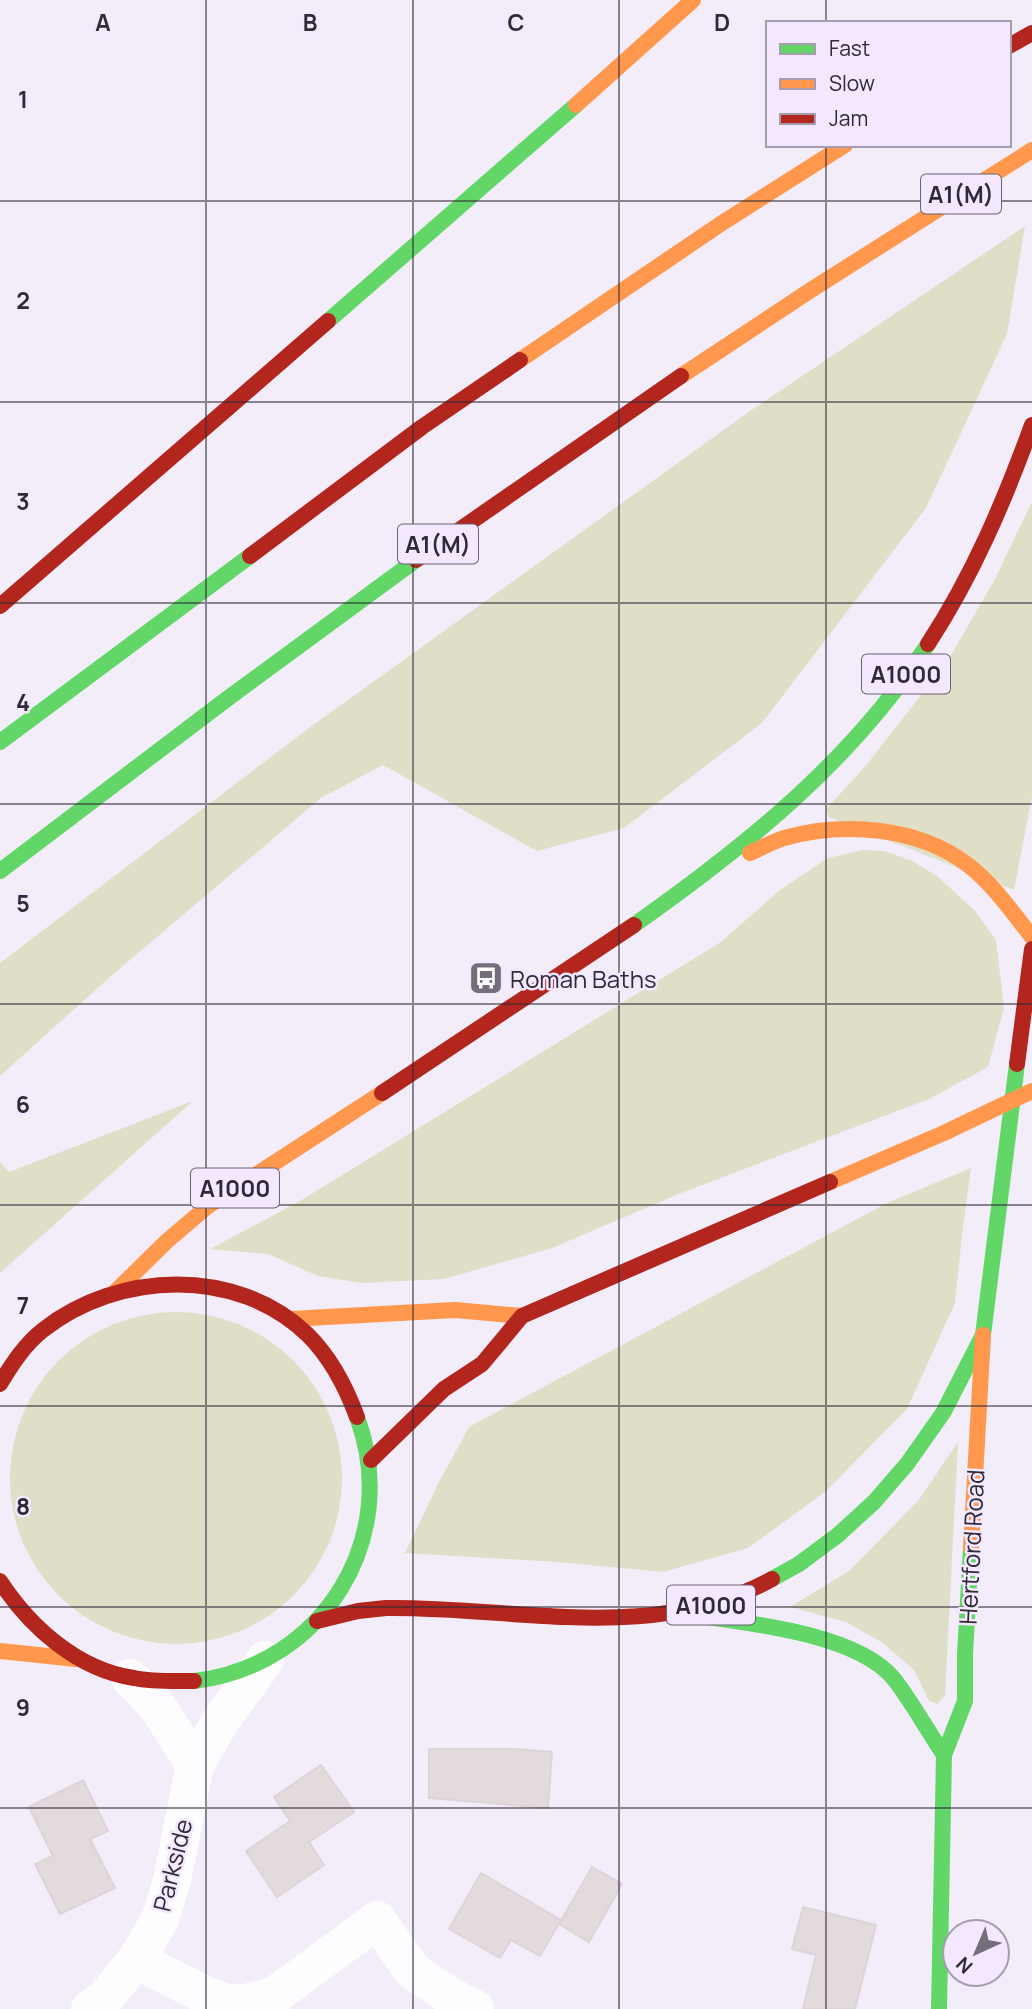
<svg xmlns="http://www.w3.org/2000/svg" width="1032" height="2009" viewBox="0 0 1032 2009" font-family="Manrope,sans-serif">
  <style>
    .green { fill: #dfdec7 }
    .building { fill: #e3dade; stroke: #ddd4d7; stroke-width: 2 }
    .lines { fill: none; stroke-linecap: round; stroke-linejoin: round }
    .street { stroke: #fdfcfe; stroke-width: 38 }
    .fast { stroke: #63d668; stroke-width: 16 }
    .slow { stroke: #ff974d; stroke-width: 16 }
    .jam { stroke: #b3261e; stroke-width: 16 }
    .grid { fill: none; stroke: #2f2a35; stroke-width: 2; stroke-opacity: 0.55 }
    .labels { text-anchor: middle; dominant-baseline: central; stroke-width: 5; stroke-linejoin: round; paint-order: stroke }
    .shield { fill: #f3e8ff; stroke: #6a6372; stroke-width: 2 }
    .shield-label { font-size: 23px; font-weight: bold; fill: #2f2a35 }
    .poi-label { font-size: 24px; fill: #2f2a35; stroke: #f3e8ff; text-anchor: start }
    .street-label { font-size: 24px; fill: #2f2a35; stroke: #f3e8ff }
    .grid-label { font-size: 23px; text-anchor: middle; font-weight: bold; fill: #2f2a35; stroke: #f3e8ff; stroke-width: 5; stroke-linejoin: round; paint-order: stroke }
  </style>
  <rect width="100%" height="100%" fill="#f3edfa"/>
  <!-- green -->
  <g class="green">
    <path d="M1025 226 1007 334 926 508 762 723 624 828 537 851 383 765 321 798 111 976 0 1076V963L309 728 750 411Z"/>
    <path d="M1032 502V796L1014 890 829 817 825 810 864 768 947 662 994 581Z"/>
    <path d="M862 850 885 851 912 861 937 876 975 911 996 940 1004 1008 988 1067 929 1099 681 1193 552 1248 444 1279 361 1283 318 1276 268 1254 210 1249 300 1201 721 942 780 890 828 858Z"/>
    <path d="M193 1101 0 1273V1162L9 1172Z"/>
    <path d="M971 1168 962 1235 955 1303 907 1409 825 1492 748 1548 663 1572 558 1562 405 1553 439 1482 469 1427 887 1203Z"/>
    <circle cx="176" cy="1478" r="166"/>
    <path d="M958 1442 945 1696 937 1704 929 1701 914 1670 883 1643 846 1622 790 1607 849 1571 918 1501Z"/>
  </g>
  <!-- building -->
  <g class="building">
    <path d="M429 1749H514L552 1752 548 1808 429 1798Z"/>
    <path d="M321 1765 354 1812 309 1842 324 1865 277 1897 246 1851 290 1821 274 1797Z"/>
    <path d="M83 1780 108 1831 90 1839 115 1888 60 1914 35 1864 53 1856 29 1807Z"/>
    <path d="M592 1867 622 1884 589 1942 559 1924Z"/>
    <path d="M481 1873 561 1920 540 1956 511 1940 500 1958 449 1929Z"/>
    <path d="M803 1907 876 1925 855 2009H803L816 1955 792 1949Z"/>
  </g>
  <g class="lines">
    <!-- street -->
    <g class="street">
      <path d="M130 1678 157 1706 195 1765"/>
      <path d="M136 1960 205 1995 227 2003H245L274 1996 377 1920 412 1970 451 1997 475 2009"/>
      <path d="M90 2009 105 1998 136 1960 160 1920 172 1880 195 1765 221 1720 265 1660"/>
    </g>
    <!-- fast -->
    <g class="fast">
      <path d="M328 321 576 105"/>
      <path d="M0 742 250 556"/>
      <path d="M0 871 227 699 416 560"/>
      <path d="M634 925C746 846 853 760 928 644"/>
      <path d="M772 1579 799 1564 838 1535 874 1502 907 1464 943 1413 983 1335 1017 1064"/>
      <path d="M678 1613C737 1622 855 1631 894 1679 912 1702 927 1730 944 1755"/>
      <path d="M194 1681C323 1666 402 1538 357 1417"/>
      <path d="M939 2009 944 1755 965 1701V1654L971 1548"/>
    </g>
    <!-- slow -->
    <g class="slow">
      <path d="M576 105 693 0"/>
      <path d="M520 360 722 223 845 145"/>
      <path d="M681 376 814 288 1032 150"/>
      <path d="M750 853C761 848 772 842 784 838 843 821 919 827 968 865 994 885 1012 912 1032 937"/>
      <path d="M830 1182 944 1133 1032 1091"/>
      <path d="M116 1291 167 1241 208 1206 382 1093"/>
      <path d="M290 1319 455 1310 522 1316"/>
      <path d="M971 1548 983 1335"/>
      <path d="M0 1651 76 1659"/>
    </g>
    <!-- jam -->
    <g class="jam">
      <path d="M1009 46 1032 33"/>
      <path d="M250 556 422 427 520 360"/>
      <path d="M416 560 681 376"/>
      <path d="M0 606 328 321"/>
      <path d="M928 644C973 575 1004 502 1032 425"/>
      <path d="M1017 1064 1032 949"/>
      <path d="M382 1093 634 925"/>
      <path d="M0 1384C12 1364 25 1344 43 1330 118 1271 237 1266 308 1335 331 1358 346 1387 357 1417"/>
      <path d="M371 1460 444 1389 482 1364 522 1316 830 1182"/>
      <path d="M0 1581C30 1627 78 1670 134 1678 153 1682 175 1681 194 1681"/>
      <path d="M317 1621 358 1611 386 1608C515 1606 653 1645 772 1579"/>
    </g>
  </g>
  <!-- grid -->
  <path class="grid" d="M206 0V2009M413 0V2009M619 0V2009M826 0V23M826 145V2009M0 201H1032M0 402H1032M0 603H1032M0 804H1032M0 1004H1032M0 1205H1032M0 1406H1032M0 1607H1032M0 1808H1032"/>
  <!-- icons -->
  <defs>
    <g id="bus-square" transform="scale(1.75)"><rect x="-9" y="-9" width="18" height="18" rx="4" fill="#746e7a" stroke="#f3e8ff"/><path d="M-5-6H5V4H4V6H2V4H-2V6H-4V4H-5ZM-3.5-4V0h7V-4ZM-3.5 1.2v1.5H-2V1.2ZM2 1.2v1.5H3.5V1.2Z" fill="#fff"/></g>
  </defs>
  <g fill-rule="evenodd">
    <use href="#bus-square" x="486" y="978"/>
  </g>
  <g class="labels">
    <!-- shield labels -->
    <g class="shield">
      <rect x="921" y="174.5" width="80" height="39" rx="5"/>
      <rect x="398" y="524.5" width="80" height="39" rx="5"/>
      <rect x="862" y="654.5" width="88" height="39" rx="5"/>
      <rect x="191" y="1168.5" width="88" height="39" rx="5"/>
      <rect x="667" y="1585.5" width="88" height="39" rx="5"/>
    </g>
    <g class="shield-label">
      <text x="961" y="194">A1(M)</text>
      <text x="438" y="544">A1(M)</text>
      <text x="906" y="674">A1000</text>
      <text x="235" y="1188">A1000</text>
      <text x="711" y="1605">A1000</text>
    </g>
    <!-- poi labels -->
    <g class="poi-label">
      <text x="510" y="978">Roman Baths</text>
    </g>
    <!-- street labels -->
    <g class="street-label">
      <text transform="translate(971 1547) rotate(-87)">Hertford Road</text>
      <text transform="translate(172 1865) rotate(-76)">Parkside</text>
    </g>
  </g>
  <g class="grid-label">
    <text x="103" y="31">A</text>
    <text x="310" y="31">B</text>
    <text x="516" y="31">C</text>
    <text x="722" y="31">D</text>
    <text x="23" y="108">1</text>
    <text x="23" y="309">2</text>
    <text x="23" y="510">3</text>
    <text x="23" y="711">4</text>
    <text x="23" y="912">5</text>
    <text x="23" y="1113">6</text>
    <text x="23" y="1314">7</text>
    <text x="23" y="1515">8</text>
    <text x="23" y="1716">9</text>
  </g>
  <!-- legend -->
  <rect x="766" y="21" width="245" height="126" fill="#f3e8ff" stroke="#a59cae" stroke-width="2"/>
  <rect x="780" y="44" width="35" height="10" fill="#63d668" stroke="#a59cae" stroke-width="2"/>
  <text x="829" y="56" font-size="21" fill="#2f2a35">Fast</text>
  <rect x="780" y="79" width="35" height="10" fill="#ff974d" stroke="#a59cae" stroke-width="2"/>
  <text x="829" y="91" font-size="21" fill="#2f2a35">Slow</text>
  <rect x="780" y="114" width="35" height="10" fill="#b3261e" stroke="#a59cae" stroke-width="2"/>
  <text x="829" y="126" font-size="21" fill="#2f2a35">Jam</text>
  <!-- north arrow -->
  <g transform="translate(976 1953) rotate(224)"><circle r="33" fill="#f3e8ff" stroke="#a59cae" stroke-width="2"/>
  <path d="M0-5L12 26L0 18L-12 26Z" fill="#746e7a"/>
  <text y="-10" font-size="19" font-weight="bold" text-anchor="middle" fill="#2f2a35">N</text>
  </g>
</svg>
